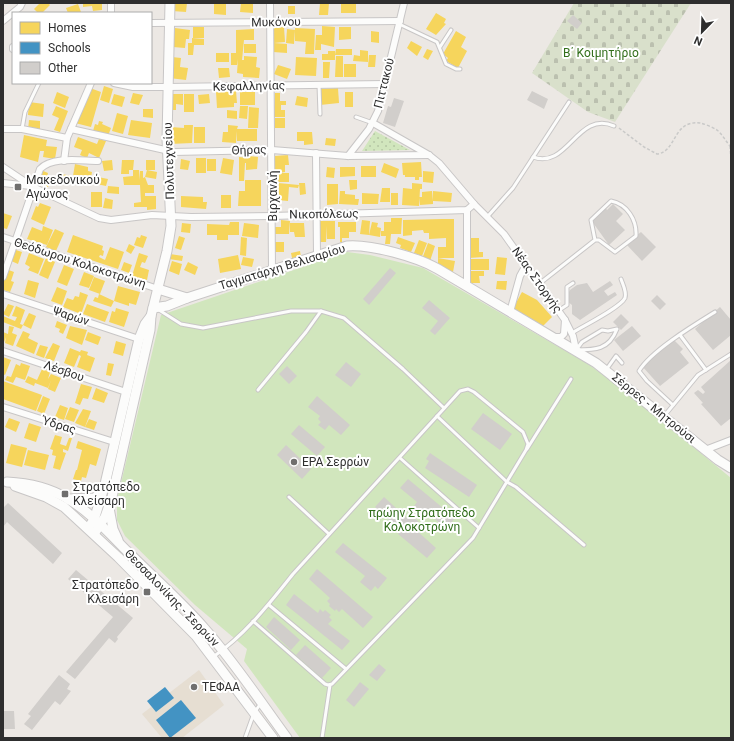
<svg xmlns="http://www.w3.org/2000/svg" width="734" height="741" viewBox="0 0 734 741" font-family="Roboto,sans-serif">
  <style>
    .education { fill: #e6ded2 }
    .grass { fill: url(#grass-dots) }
    .cemetery { fill: url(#cemetery-stones) }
    .park { fill: #d1e6bd }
    .homes { fill: #f6d55c }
    .schools { fill: #4393c3 }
    .building { fill: #d1cecb }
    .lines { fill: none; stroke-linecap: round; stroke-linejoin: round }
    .lane-casing { stroke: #c8c6c6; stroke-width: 5 }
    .street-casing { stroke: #c8c6c6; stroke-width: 8 }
    .secondary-casing { stroke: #c8c6c6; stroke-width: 11 }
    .path { stroke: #c9c9c8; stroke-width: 1.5; stroke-dasharray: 3 2; stroke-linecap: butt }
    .lane { stroke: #fcfcfb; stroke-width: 3 }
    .street { stroke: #fcfcfb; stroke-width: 6 }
    .secondary { stroke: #fcfcfb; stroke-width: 9 }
    .poi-dot { fill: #706f6e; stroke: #fff; stroke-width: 1.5 }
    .labels { text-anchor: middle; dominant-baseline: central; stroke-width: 4; stroke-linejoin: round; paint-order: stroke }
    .street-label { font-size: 12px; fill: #2e2e2e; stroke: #fff }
    .park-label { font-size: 12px; fill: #316e1a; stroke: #fff }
    .poi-label { font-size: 12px; fill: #2e2e2e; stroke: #fff; text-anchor: start }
  </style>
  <defs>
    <pattern id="grass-dots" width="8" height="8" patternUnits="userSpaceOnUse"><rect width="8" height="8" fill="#d1e6bd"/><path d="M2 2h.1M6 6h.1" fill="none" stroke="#b4c6a3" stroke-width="1.8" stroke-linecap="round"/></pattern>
    <pattern id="cemetery-stones" width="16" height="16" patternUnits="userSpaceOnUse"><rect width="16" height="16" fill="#d9e0cb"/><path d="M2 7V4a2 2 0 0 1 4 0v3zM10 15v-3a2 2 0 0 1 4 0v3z" fill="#bbc0af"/></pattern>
  </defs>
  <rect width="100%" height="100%" fill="#ece8e4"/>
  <!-- education -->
  <path class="education" d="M199 670 224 705 182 738H162L142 714Z"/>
  <!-- grass -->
  <path class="grass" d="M375 131 410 150 362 151Z"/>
  <!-- cemetery -->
  <path class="cemetery" d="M574 3H691L615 122 588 112 532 73Z"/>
  <!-- park -->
  <path class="park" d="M347 252 370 255 423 268 588 364 624 390 731 478V738H300L244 661 247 649 195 605 125 536 117 520V500L161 315Z"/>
  <!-- homes -->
  <g class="homes">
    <path d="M40 3H48L50 5 42 13H38L34 9Z"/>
    <path d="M83 3H102V10L93 11 92 6 83 7Z"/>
    <path d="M173 3H187L186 12 172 11Z"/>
    <path d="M214 3H226V15L214 14Z"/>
    <path d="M241 3H253V13L240 12Z"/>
    <path d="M320 3H329L328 15H319Z"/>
    <rect x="341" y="3" width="15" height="10"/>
    <path d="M78 4 81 12 68 13 66 8Z"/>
    <rect x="288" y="6" width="7" height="8"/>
    <path d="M436 13 446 19 444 23 446 24 436 35 426 29Z"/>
    <path d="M322 26 335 27 334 47 321 44V50H315L316 35H322Z"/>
    <rect x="193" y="27" width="11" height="11"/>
    <path d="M284 27 285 42 274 43 273 28Z"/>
    <path d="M339 27H351V39L339 40Z"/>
    <path d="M175 28 190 30 189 39H186L185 48 173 47Z"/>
    <path d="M295 28 315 29 314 54H305L306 42 295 41Z"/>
    <path d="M254 29V40H244L242 60H244V56L257 57 256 67 260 68 259 78 243 77V74L237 73 238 59 237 65H231V53H236V30Z"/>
    <path d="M287 29 295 30 294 44 286 43Z"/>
    <path d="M371 31 379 32V43L371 42Z"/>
    <path d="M456 31 466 37 461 47 467 51 458 68 446 61 448 58 443 54Z"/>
    <path d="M192 38 204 39V45H194L193 55H188V43H192Z"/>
    <path d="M411 41 422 47 417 56 407 48Z"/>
    <path d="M274 43 287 44V53L273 52Z"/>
    <rect x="244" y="44" width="12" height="9"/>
    <path d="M336 49H352V55H335Z"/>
    <path d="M427 49 433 51 428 60 423 57Z"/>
    <path d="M360 50 368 51V62L353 61 354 55 360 56Z"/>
    <path d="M328 51H335V60H322V54H328Z"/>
    <rect x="216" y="53" width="13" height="9"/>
    <path d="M369 55H376L375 67H368Z"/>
    <path d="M336 56H343V77H335Z"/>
    <path d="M172 57 181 58 180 67 188 68 186 80 169 78Z"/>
    <path d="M296 57 317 58 316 76 295 75Z"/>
    <path d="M323 62H330L329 78H323Z"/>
    <rect x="344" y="64" width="12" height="13"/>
    <path d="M278 65 291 69 287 79 274 74Z"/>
    <path d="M218 68H229L230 77 219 78Z"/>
    <path d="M104 86 113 89 109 103 100 100Z"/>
    <path d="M90 88 101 92 91 127 75 123 83 101 86 102Z"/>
    <path d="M338 88 339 103 320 105 319 89Z"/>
    <path d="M236 91 237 103H234V107L217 108 216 92Z"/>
    <path d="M57 92 69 97 65 108 53 103Z"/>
    <rect x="240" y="92" width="15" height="13"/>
    <rect x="345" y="92" width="8" height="15"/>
    <path d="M133 93 143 95 139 105 130 103Z"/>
    <path d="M275 93H280V101H286V105H281V110H285V117H274Z"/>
    <path d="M114 94 125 97 122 107 111 104Z"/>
    <path d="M172 94H183V105L176 104V110H172Z"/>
    <rect x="184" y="94" width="10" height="18"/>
    <path d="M209 94 210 103 199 104 198 95Z"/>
    <path d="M297 96 308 98 307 107 295 105Z"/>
    <path d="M29 102 44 104 43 117 28 115Z"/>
    <path d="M56 106 68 111 60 132 54 130 59 118 52 115Z"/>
    <path d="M240 106H248L247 119 239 118Z"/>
    <path d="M249 107 259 108 258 128H248Z"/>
    <path d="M143 109H153V118L143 117Z"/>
    <path d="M227 110 237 111V119L227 118Z"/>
    <path d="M117 113 128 116 123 134 112 131Z"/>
    <rect x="275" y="118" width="10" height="10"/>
    <path d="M29 120 40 121V131L28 130Z"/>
    <path d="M131 120 152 123 150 138 128 135Z"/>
    <path d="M99 121 103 122 102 124 111 128 108 136 93 131 95 124 98 125Z"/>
    <path d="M184 125H193L192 143 170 144 171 127 184 128Z"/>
    <path d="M228 125 238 126 237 129H257V141H237V131L236 143 222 142 223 132H228Z"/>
    <rect x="194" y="127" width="11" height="16"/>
    <path d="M297 132H312L313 144 304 145V141H297Z"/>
    <path d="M24 135 47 140 46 146 57 147 55 159 43 157 44 151H40L38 162 20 157Z"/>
    <path d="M78 137 97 144 99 139 106 141 99 158 89 153 87 158 80 155 82 150 74 147Z"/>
    <path d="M326 138 336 139 335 146 325 145Z"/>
    <path d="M288 155 289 165H285V172L279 173H289V182H274V156Z"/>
    <path d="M248 156 258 157 257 169 246 170V163H245L244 181H239V157L248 158Z"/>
    <rect x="196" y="158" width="10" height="15"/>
    <path d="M223 158 234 160 232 175 220 173Z"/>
    <path d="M181 159 190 161 188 170 180 169Z"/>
    <rect x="207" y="159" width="9" height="12"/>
    <path d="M112 160 113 170 104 171 102 161Z"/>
    <path d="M122 160H134L133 170H129V174H121Z"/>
    <rect x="146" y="160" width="9" height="10"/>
    <path d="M421 162 422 177H419V180H415V177H405V175H403L402 163Z"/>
    <path d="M384 163 399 169 396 178 381 172Z"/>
    <path d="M75 164 88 167V171L92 172 90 184 60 179 61 174 73 176Z"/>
    <rect x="361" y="166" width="15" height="11"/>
    <path d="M327 167 335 168 334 178 326 177Z"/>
    <path d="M340 167H355V176L340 177Z"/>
    <path d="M41 170 48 173 47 177 51 179 48 187 36 182Z"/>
    <path d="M133 170H139L140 180V171H143V178L145 177 148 185H124L123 177 133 176Z"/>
    <path d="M147 170 157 172 156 179 145 177Z"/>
    <path d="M423 171 434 172 433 183 423 182Z"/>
    <path d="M93 176 108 179 106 186 92 183Z"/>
    <path d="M245 180H261V206H238L239 191H245Z"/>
    <path d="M349 180H357V189L350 190Z"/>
    <path d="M278 183 299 185 298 188 289 187 288 201 277 200Z"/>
    <path d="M299 183H305L306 194 300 195Z"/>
    <path d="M412 183 422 184V189H420L419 206 402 205 403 188 412 189Z"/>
    <path d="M327 184H338V204L327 205Z"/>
    <path d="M140 185H154V193H145V196H156V209L147 210V207H134V203L141 202Z"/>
    <path d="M108 186 119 187V194L107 193Z"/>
    <path d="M382 188H390V202H380Z"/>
    <path d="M340 191H345V194L355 195V199H359L358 205 339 204Z"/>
    <path d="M432 191 433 201V191L452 193 451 202 433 201V204L420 205 419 197H422V192Z"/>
    <rect x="91" y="192" width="11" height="15"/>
    <path d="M362 193 379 194 378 204H362Z"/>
    <rect x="391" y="193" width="7" height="12"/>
    <rect x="221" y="195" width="10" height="13"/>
    <path d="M181 196 203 197V202H207L206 209 181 207Z"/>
    <path d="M105 198 113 200 112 209 103 208Z"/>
    <path d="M40 203 51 207 44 225 31 219 36 206 38 207Z"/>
    <path d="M3 213 12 216 7 229 3 228Z"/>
    <path d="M391 218H402L401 234H391L390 244H385L386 236H381V231H384V222H391Z"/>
    <path d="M442 219H454V258H438V247H446V238L429 239V233H424L423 230 412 231V235L403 236V220Z"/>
    <path d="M281 220 290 221 289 234H275V227H281Z"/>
    <path d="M362 220 370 221 369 235 360 234Z"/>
    <path d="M318 221H335V239H327V226L326 242H316Z"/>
    <path d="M230 222H239V235H228V240H217V235H207V224L229 225Z"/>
    <path d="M338 222H356V232H349V238H342V243L340 242V227H338Z"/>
    <path d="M372 222 378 223 377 227 381 228 380 237 369 235Z"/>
    <path d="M182 223 191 224 190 233 181 232Z"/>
    <path d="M244 223 259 225 258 238 242 236Z"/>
    <path d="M290 223H304L305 237H295L294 232H290Z"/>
    <path d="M43 226 53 230 47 245 27 239 32 227 42 231Z"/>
    <path d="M55 229 64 233 56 251 46 247Z"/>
    <path d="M73 235 103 246 102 250 104 251 103 256 100 255 99 257 105 260 110 247 124 252 118 269 67 252Z"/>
    <path d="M141 235 147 237 143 248 134 245 137 237 140 238Z"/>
    <path d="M179 236 185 238 181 250 175 248Z"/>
    <path d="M241 237 247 238 246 256 240 255Z"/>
    <path d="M398 237 415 243 411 252 400 248 401 245 396 243Z"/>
    <path d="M468 238H479V252H483V257L469 258Z"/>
    <path d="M419 240 427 243 422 256 414 253Z"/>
    <rect x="275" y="242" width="9" height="10"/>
    <path d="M428 243 435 246 430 261 422 259Z"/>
    <path d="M129 244 135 247 131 254 126 251Z"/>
    <path d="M13 249 22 252 18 264 9 260Z"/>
    <path d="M300 251 301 257 292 258 291 253Z"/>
    <path d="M29 253 44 259 38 274 28 270 30 267 25 264Z"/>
    <path d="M139 253 148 256 145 263 142 262 140 267 149 270 147 280 132 276Z"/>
    <path d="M170 254 183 256 182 261 169 259Z"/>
    <path d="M238 255 241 269 220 273 218 259Z"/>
    <path d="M243 257 254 259 252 267 241 265Z"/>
    <path d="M497 257 507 258 505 275 495 274Z"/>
    <path d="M46 258 55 262 48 279 39 275Z"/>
    <path d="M438 258 455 261 453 272 438 269Z"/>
    <rect x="468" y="259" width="21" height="11"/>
    <path d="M172 261 182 264 179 275 169 271Z"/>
    <path d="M124 262 132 265 129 273 121 270Z"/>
    <path d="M188 262 198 267 195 275 184 270Z"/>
    <path d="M64 265 74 269 67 286 57 282Z"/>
    <path d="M6 269 14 272 11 281 14 282 10 292 3 290V279Z"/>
    <path d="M469 271H484V276H479L480 283H470Z"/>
    <path d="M84 272 94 276 89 288 79 285Z"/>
    <path d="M94 277 105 281 100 294 89 290Z"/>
    <path d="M28 280 39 283 35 298 24 294Z"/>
    <path d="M497 281H507L506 290 496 289Z"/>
    <path d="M118 286 140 292 136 305 129 303V306L114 301Z"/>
    <path d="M57 287 67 291 62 305 51 301Z"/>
    <path d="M80 292 88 295 81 314 63 307 67 298 73 300 75 296 79 297Z"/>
    <path d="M522 292 537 300 552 317 542 327 512 310Z"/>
    <path d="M99 294 114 301 111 307 93 301 95 297 98 298Z"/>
    <path d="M8 304 14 306 9 317 3 314Z"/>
    <path d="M87 304 109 312 105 322 83 314Z"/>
    <path d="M16 306 25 310 20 324 23 325 21 329 3 322V316L15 321 17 317 12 316Z"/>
    <path d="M116 308 129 312 124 327 109 322 112 311 115 312Z"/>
    <path d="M29 313 36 316 31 329 23 325Z"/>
    <path d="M57 321 67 325 63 334 59 332 60 329 55 327Z"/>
    <path d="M9 326 14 327 12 333 17 335 13 346 5 343 6 337 3 345V332L8 334Z"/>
    <path d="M70 326 87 330 82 345 66 338Z"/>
    <path d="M23 331 30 334 28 338 38 343 34 354 16 346Z"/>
    <path d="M88 332 101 337 98 345 85 340Z"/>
    <path d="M116 341 126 344 123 356 113 353Z"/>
    <path d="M53 343 60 346 54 361 45 358Z"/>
    <path d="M40 345 48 347 44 358 36 355Z"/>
    <path d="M70 348 80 352 81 350 88 352 87 355 95 358 90 372 77 367 81 356 79 355 74 367 64 363Z"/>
    <path d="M3 357 11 360 5 375 3 374Z"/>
    <path d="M21 363 30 366 25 380 16 377 13 383 5 380 7 376 11 377 16 364 20 366Z"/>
    <path d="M108 363 114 364 111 376 106 375Z"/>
    <path d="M42 369 50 372 48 379 51 374 61 378 55 392 48 389 51 380 48 388 35 383 34 386 25 382 28 376 37 380Z"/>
    <path d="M3 381 42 395 36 411 3 399Z"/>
    <path d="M81 384 92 387 88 399 83 398 80 405 75 403Z"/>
    <path d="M96 388 108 393 104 403 92 399Z"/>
    <path d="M43 396 50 399 44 414 37 411Z"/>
    <path d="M60 405 68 408 64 420 55 417Z"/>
    <path d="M70 407 79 410 74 422 65 419Z"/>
    <path d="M83 409 91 411 85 427 75 423Z"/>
    <path d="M9 418 20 422 16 432 5 427Z"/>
    <path d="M89 419 97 422 94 430 85 427Z"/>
    <path d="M29 423 41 427 36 442 24 438Z"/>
    <path d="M55 435 62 437 60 444 66 446 69 438H72L68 451 63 449V452L66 453 60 470 53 468 56 456 52 455 53 450 50 449Z"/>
    <path d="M78 441 101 449 96 466 90 464 86 478 82 477 81 481 73 479 76 470H77L82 450 76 448Z"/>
    <path d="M11 444 27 448 22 467 6 463Z"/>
    <path d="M28 450 49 455 45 470 24 465Z"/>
  </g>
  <!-- schools -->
  <g class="schools">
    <path d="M165 687 174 698 156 712 147 701Z"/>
    <path d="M181 700 196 718 170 738 156 720Z"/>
  </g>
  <!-- building -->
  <g class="building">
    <path d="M573 15 582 23 577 29 567 21Z"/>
    <path d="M532 91 548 99 544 109 527 100Z"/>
    <path d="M394 98 404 101 395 127 383 123 388 106 391 107Z"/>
    <path d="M613 204 623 214 616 221 625 230 609 245 591 220 604 206 607 210Z"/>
    <path d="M641 232 656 247 642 261 626 244Z"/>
    <path d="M390 268 396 273 369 305 363 299Z"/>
    <path d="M610 281 613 285 604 291 608 296 615 292 617 295 580 320 572 314V305L567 301V296L570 290 577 285 587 283 593 292Z"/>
    <path d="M657 295 666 304 660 310 651 301Z"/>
    <path d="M429 300 450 318 435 335 430 331 438 321 422 308Z"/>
    <path d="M720 307 731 320V335L713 350 695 329Z"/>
    <path d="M621 314 629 322 621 330 613 322Z"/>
    <path d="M632 326 641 336 623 351 614 340Z"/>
    <path d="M674 340 683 349 680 352 689 363 660 386 642 366Z"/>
    <path d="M731 360V418L721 426 701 404 703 403 694 393 698 390 703 394 705 392 701 387Z"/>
    <path d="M346 362 361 374 351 387 335 375Z"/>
    <path d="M287 366 297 376 289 384 279 374Z"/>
    <path d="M317 396 350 425 341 435 329 425 325 430 318 425 321 422 318 419 320 416 308 407Z"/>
    <path d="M483 413 512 434 500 450 471 429Z"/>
    <path d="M299 425 325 447 317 456 291 434Z"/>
    <path d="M286 445 311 469 302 479 277 455Z"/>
    <path d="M430 453 477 485 469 497 425 468 429 461 426 459Z"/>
    <path d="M408 479 455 518 446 529 429 514 426 517 423 515 422 517 415 511 417 509 414 506 417 502 400 488Z"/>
    <path d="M384 497 407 518 410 514 421 524 416 530 436 548 427 558 398 534 401 531 375 507Z"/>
    <path d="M8 503 62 553 53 564 7 522 3 527V508Z"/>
    <path d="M343 543 387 578 378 589 375 586 371 591 360 582 365 576 335 552Z"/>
    <path d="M317 569 373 617 363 628 342 609 339 612 336 609 335 611 329 606 330 604 327 601 330 598 309 579Z"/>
    <path d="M76 570 133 618 117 637 118 639 115 643 109 638 75 679 66 672 113 617 68 579Z"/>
    <path d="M294 594 318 613 320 609 323 612 325 610 331 615 329 617 332 620 328 624 350 641 342 650 286 605Z"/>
    <path d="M274 617 300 640 291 650 266 627Z"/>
    <path d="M305 645 331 668 322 678 296 655Z"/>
    <path d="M379 664 386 670 377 681 369 675Z"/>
    <path d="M59 675 70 684 67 689 71 691 60 705 55 701 32 730 24 724 31 716 28 714Z"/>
    <path d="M360 682 369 689 354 707 346 700Z"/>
    <path d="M3 711H14L15 729H3Z"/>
  </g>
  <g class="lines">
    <!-- lane casing -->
    <g class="lane-casing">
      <g id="lane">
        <path d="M399 24 437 42 446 64 456 69H460"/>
        <path d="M440 47 451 30"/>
        <path d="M319 85 320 114"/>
        <path d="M356 117 373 123"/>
        <path d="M22 129 25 112 39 83"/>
        <path d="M533 157C568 170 577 110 614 126"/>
        <path d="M488 216 513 188 569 102"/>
        <path d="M539 284 595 240H599L615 252 636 236C637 220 627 204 611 201L591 220 595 240"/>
        <path d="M159 310 181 324 203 328 291 311H321"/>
        <path d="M558 311 567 305V287L573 283"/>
        <path d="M617 329C609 350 595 350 576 350L582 342 602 330 608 331Z"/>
        <path d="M572 333C583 326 620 308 625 298 627 292 623 285 621 279"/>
        <path d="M680 335 706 370"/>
        <path d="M606 370 616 356 622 363"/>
        <path d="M258 390 306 332 321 311 344 318 403 369 444 408"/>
        <path d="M673 405 647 381 639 371C651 351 694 325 715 312"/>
        <path d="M665 415 698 375 731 354"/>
        <path d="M437 416 507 482 516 487 584 545"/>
        <path d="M527 449 571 379"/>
        <path d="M400 458 479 528"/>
        <path d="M289 497 329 534"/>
        <path d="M269 605 346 669"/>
        <path d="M213 657C245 635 269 604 293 574L460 391 468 389 474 392 523 432 528 444 526 450 473 538 332 684 328 685 325 684 253 621"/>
        <path d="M245 738 254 713 261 703"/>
        <path d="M322 738 330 685"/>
      </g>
    </g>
    <!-- street casing -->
    <g class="street-casing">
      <g id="street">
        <path d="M270 3 272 270"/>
        <path d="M111 13V3"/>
        <path d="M3 21 20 7 22 3"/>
        <path d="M151 23 400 21"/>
        <path d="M13 49V47"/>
        <path d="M114 83 133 87H168L385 84"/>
        <path d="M373 123 429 155 439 163 474 204 504 234 565 320 573 336 576 350"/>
        <path d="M3 129H22L67 138"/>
        <path d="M71 129 174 152 272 150 348 156 429 155"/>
        <path d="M316 153 317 255"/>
        <path d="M348 156 369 129 378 111 404 3"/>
        <path d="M64 161 67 138 91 83"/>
        <path d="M3 167 33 187 99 218 111 220 152 215 191 217 273 216 467 210 474 204"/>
        <path d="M3 183 31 186"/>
        <path d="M3 237 158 289"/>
        <path d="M3 277 40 169C53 156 81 161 98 161"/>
        <path d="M467 286V210"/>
        <path d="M3 294 139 339"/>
        <path d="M510 312 520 276 526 265"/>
        <path d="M555 337H561L564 334 565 320"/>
        <path d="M3 351 126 392"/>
        <path d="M3 407 114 442"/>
        <path d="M705 450 731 440"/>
      </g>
    </g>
    <!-- secondary casing -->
    <g class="secondary-casing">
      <g id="secondary">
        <path d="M158 289 187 298 347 246C371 244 417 257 438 269L596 363 718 460 731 468"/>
        <path d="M153 308 167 306 187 298"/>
        <path d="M7 482C28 483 50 488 68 499 89 511 110 534 127 551 153 577 181 601 205 629 235 663 260 701 287 738"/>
        <path d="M15 486 46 497 64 507 118 557 196 636 273 738"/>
        <path d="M68 499 95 498 102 491"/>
        <path d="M109 508 113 529 118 540"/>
        <path d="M91 524 94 520 105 484 139 339 145 324 151 316"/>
        <path d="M94 534 105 517 112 497 150 330 151 316 167 251 171 226 167 139 170 3"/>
      </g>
    </g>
    <!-- path -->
    <g class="path">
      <path d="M619 128 644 147 657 154C677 152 672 120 700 123 705 124 712 127 717 130 723 135 726 142 731 147"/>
      <path d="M730 146 731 159"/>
    </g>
    <!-- lane -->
    <use href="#lane" class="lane"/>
    <!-- street -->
    <use href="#street" class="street"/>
    <!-- secondary -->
    <use href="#secondary" class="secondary"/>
  </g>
  <!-- markers -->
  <g class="poi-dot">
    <rect x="14" y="183" width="8" height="8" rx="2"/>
    <circle cx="294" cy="462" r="4"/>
    <rect x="61" y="490" width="8" height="8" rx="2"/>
    <rect x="143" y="588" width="8" height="8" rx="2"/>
    <circle cx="194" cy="687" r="4"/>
  </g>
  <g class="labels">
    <!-- street labels -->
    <g class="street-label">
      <text transform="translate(276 22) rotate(-1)">Μυκόνου</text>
      <text transform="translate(384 83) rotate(-76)">Πιττακού</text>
      <text transform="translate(249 86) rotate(-1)">Κεφαλληνίας</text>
      <text transform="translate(249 150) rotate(-2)">Θήρας</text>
      <text transform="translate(169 161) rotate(-92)">Πολυτεχνείου</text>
      <text transform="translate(273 196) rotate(-90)">Βιρχανλή</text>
      <text transform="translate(324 214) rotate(-1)">Νικοπόλεως</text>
      <text transform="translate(80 263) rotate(18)">Θεόδωρου Κολοκοτρώνη</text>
      <text transform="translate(282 267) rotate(-17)">Ταγματάρχη Βελισαρίου</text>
      <text transform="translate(537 280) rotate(55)">Νέας Στοργής</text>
      <text transform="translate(71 316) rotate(18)">Ψαρών</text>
      <text transform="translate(64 371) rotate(19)">Λέσβου</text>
      <text transform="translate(654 408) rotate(39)">Σέρρες - Μητρούσι</text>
      <text transform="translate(59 425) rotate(17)">Ύδρας</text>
      <text transform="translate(172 598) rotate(46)">Θεσσαλονίκης - Σερρών</text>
    </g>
    <!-- park labels -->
    <g class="park-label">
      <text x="601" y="53">Β΄ Κοιμητήριο</text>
      <text x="422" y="513">πρώην Στρατόπεδο<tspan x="422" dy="14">Κολοκοτρώνη</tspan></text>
    </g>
    <!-- poi labels -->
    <g class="poi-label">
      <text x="26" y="180">Μακεδονικού<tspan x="26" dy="14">Αγώνος</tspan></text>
      <text x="302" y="462">ΕΡΑ Σερρών</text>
      <text x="73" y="487">Στρατόπεδο<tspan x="73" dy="14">Κλείσαρη</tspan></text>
      <text x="139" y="585" text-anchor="end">Στρατόπεδο<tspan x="139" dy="14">Κλεισάρη</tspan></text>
      <text x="202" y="687">ΤΕΦΑΑ</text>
    </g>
  </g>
  <!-- border -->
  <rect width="734" height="741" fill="none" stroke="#2e2e2e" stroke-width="8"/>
  <!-- legend -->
  <rect x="12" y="12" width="140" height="72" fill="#ffffff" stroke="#ababab"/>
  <rect x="20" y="22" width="20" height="12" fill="#f6d55c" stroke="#ababab"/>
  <text x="48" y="32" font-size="12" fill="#2e2e2e">Homes</text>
  <rect x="20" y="42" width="20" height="12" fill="#4393c3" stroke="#ababab"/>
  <text x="48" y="52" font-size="12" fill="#2e2e2e">Schools</text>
  <rect x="20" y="62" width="20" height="12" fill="#d1cecb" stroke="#ababab"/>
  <text x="48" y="72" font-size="12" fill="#2e2e2e">Other</text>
  <!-- north arrow -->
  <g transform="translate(702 32) rotate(203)" stroke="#ffffff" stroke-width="3" paint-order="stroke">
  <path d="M0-3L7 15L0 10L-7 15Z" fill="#2e2e2e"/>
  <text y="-6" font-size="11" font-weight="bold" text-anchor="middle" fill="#2e2e2e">N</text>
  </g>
</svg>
